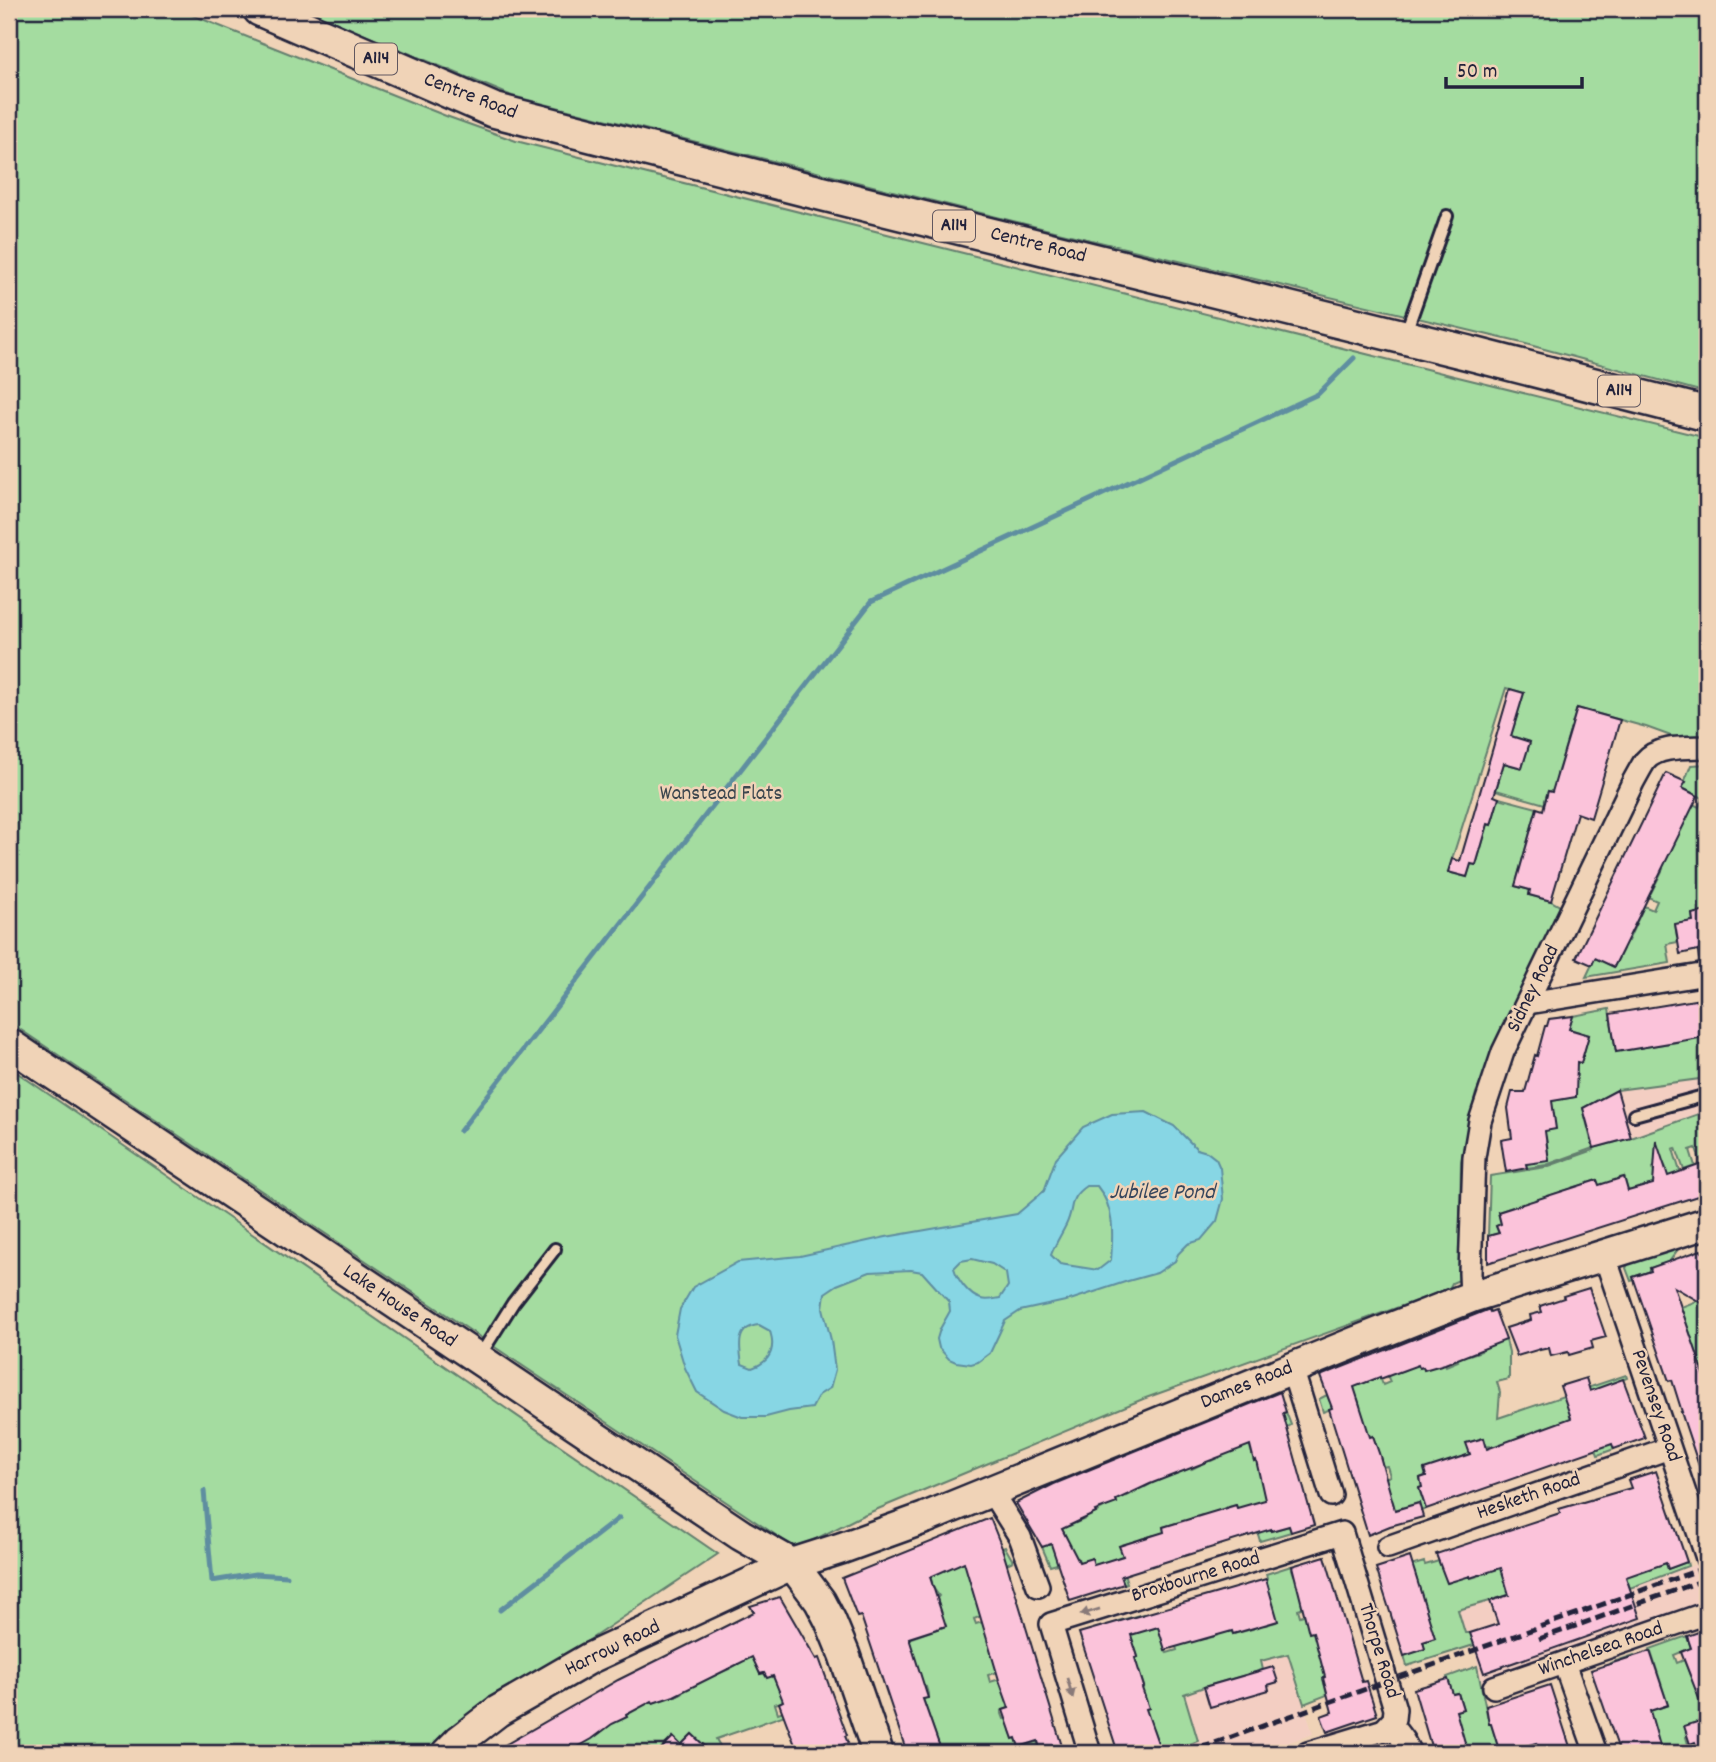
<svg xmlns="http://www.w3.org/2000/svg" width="1716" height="1762" viewBox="0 0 1716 1762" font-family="Dekko,sans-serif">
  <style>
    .built { fill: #f3cec2 }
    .green { fill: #a4dca0; stroke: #637f6e; stroke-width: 2 }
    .water { fill: #87d6e4; stroke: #5f8ea0; stroke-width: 2; fill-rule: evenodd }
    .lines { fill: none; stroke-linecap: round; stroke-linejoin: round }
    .stream { stroke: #5f8ea0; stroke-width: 5 }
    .building { fill: #fbc3da; stroke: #22223b; stroke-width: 2; fill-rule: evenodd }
    .lane-casing { stroke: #22223b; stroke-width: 16 }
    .street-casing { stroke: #22223b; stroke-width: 26 }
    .secondary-casing { stroke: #22223b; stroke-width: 35 }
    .primary-casing { stroke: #22223b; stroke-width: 38 }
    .lane { stroke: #f0d3b7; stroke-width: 10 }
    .street { stroke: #f0d3b7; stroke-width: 21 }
    .secondary { stroke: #f0d3b7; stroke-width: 30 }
    .primary { stroke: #f0d3b7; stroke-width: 33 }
    .rail { stroke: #22223b; stroke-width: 5; stroke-dasharray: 10 5; stroke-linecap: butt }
    .oneway { fill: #897a79 }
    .labels { text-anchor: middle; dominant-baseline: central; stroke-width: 5; stroke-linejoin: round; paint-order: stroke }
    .shield { fill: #f0d3b7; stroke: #605760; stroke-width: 2 }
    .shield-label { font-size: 19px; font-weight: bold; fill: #22223b }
    .street-label { font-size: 21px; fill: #22223b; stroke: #f0d3b7 }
    .park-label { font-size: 21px; fill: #3c474f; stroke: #f0d3b7 }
    .water-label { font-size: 23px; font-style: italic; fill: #36465d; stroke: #f0d3b7 }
  </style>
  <rect width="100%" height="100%" fill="#f0d3b7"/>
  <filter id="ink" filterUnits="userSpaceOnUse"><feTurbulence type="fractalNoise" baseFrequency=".0143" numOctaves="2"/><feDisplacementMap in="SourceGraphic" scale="14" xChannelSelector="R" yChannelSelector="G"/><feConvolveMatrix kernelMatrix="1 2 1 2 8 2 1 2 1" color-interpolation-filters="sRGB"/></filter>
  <g filter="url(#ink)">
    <!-- built -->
    <g class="built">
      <path d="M1707 1078V1111L1631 1138 1594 1148 1583 1108 1617 1090Z"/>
      <path d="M1697 1564 1707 1593V1599L1703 1602 1577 1645 1481 1681 1474 1645 1470 1633 1466 1634 1458 1610 1490 1601 1583 1570 1630 1588Z"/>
      <path d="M1288 1653 1313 1734 1258 1753H1166L1198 1741 1183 1694 1263 1670 1261 1661Z"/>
    </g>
    <!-- green -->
    <g class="green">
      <path d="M9 9H177L446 116 516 141 1454 376 1707 438V737L1679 739 1646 727 1577 708 1573 721 1591 734 1571 728 1564 751 1583 757 1563 755 1557 774 1556 793 1548 791 1545 800 1569 811 1496 790 1504 763 1522 768 1530 742 1511 736 1524 693 1506 688 1452 859 1448 872 1467 877 1471 864 1476 865 1488 824 1491 825 1499 798 1537 808 1515 886 1530 890 1529 895 1551 901 1563 908 1501 1035 1476 1093 1469 1121 1461 1161 1459 1280 1452 1283 1449 1289 1143 1399 861 1516 800 1547 792 1546 9 1022Z"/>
      <path d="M302 9H1707V393L1522 343 1041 228 512 96Z"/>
      <path d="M1707 764V911L1692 914 1693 921 1675 924 1678 942 1667 944 1670 963 1586 977 1595 958 1614 967 1623 949 1612 934 1628 941 1644 906 1653 910 1657 901 1633 890 1651 893 1663 869 1647 861 1693 804 1699 807 1703 798 1682 788 1691 765Z"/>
      <path d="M1609 1009 1616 1051 1677 1042 1682 1024 1685 1040 1704 1037 1702 1021 1707 1020V1078L1617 1090 1583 1108 1593 1148 1631 1138 1707 1111V1170L1704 1171 1696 1148 1690 1150 1695 1166 1684 1170 1676 1148 1673 1149 1682 1178H1666L1663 1169 1666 1168 1664 1164 1653 1168 1657 1186H1645L1628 1191 1624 1177 1619 1178 1622 1189 1605 1204 1597 1180 1521 1205 1528 1229 1513 1207 1498 1212 1501 1224 1496 1226 1500 1237 1496 1238 1495 1234 1488 1236 1490 1176 1546 1167 1594 1150 1593 1148 1546 1165 1527 1168 1526 1164 1549 1160 1546 1137 1528 1105 1576 1097 1561 1058 1581 1063 1589 1035 1569 1029 1573 1016Z"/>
      <path d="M9 1067 718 1554 462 1725 429 1753H9Z"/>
      <path d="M1679 1248 1669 1262 1650 1268 1651 1271 1633 1277 1634 1280 1631 1281 1626 1268 1628 1264Z"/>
      <path d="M1702 1299 1704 1304 1707 1306V1383L1681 1307Z"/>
      <path d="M1506 1340 1509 1352V1379L1497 1382 1500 1392 1498 1418 1626 1375 1627 1378 1604 1387 1614 1449 1598 1455 1584 1414 1537 1430 1543 1447 1486 1446 1483 1438 1467 1443 1470 1454 1420 1478 1422 1487 1419 1489 1426 1509 1421 1511 1418 1503 1395 1510 1393 1502 1380 1506 1373 1482 1390 1476 1387 1466 1383 1467 1373 1436 1360 1441V1406L1358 1399 1323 1412 1319 1399 1327 1395 1329 1400 1338 1392 1380 1377 1383 1385 1390 1382 1387 1375 1404 1370 1417 1363 1419 1368 1445 1363 1446 1366 1458 1361 1455 1355 1467 1351 1469 1355 1481 1351 1478 1341Z"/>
      <path d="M1286 1412 1291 1425 1267 1442 1250 1447 1254 1461 1267 1457 1274 1480 1269 1524 1271 1531 1289 1526 1291 1532 1260 1541 1252 1514 1237 1508 1236 1505 1225 1508 1206 1529 1202 1515 1192 1518 1193 1523 1180 1522 1163 1527 1167 1542 1154 1535 1141 1539 1144 1548 1136 1551 1132 1542 1120 1546 1123 1556 1119 1557 1127 1583 1124 1584 1119 1571 1079 1562 1078 1558 1050 1566 1042 1547 1066 1537 1054 1513 1069 1526 1085 1519 1075 1502 1091 1515 1104 1508 1095 1492 1110 1505 1117 1502 1113 1493 1124 1487 1127 1496 1135 1492 1129 1478 1145 1487 1158 1480 1184 1454 1175 1434 1192 1469 1200 1465 1194 1451 1204 1446 1211 1461C1239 1449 1258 1422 1286 1412Z"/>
      <path d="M1642 1498 1644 1501 1629 1507 1635 1523 1650 1518 1652 1525 1635 1531 1640 1545 1657 1539 1659 1547 1643 1553 1650 1568 1666 1563 1668 1569 1687 1562 1688 1566 1630 1588 1616 1550 1581 1562 1583 1570 1490 1601 1458 1610 1465 1633H1470L1474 1645 1407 1666 1404 1655 1425 1649 1423 1642 1435 1638 1430 1623 1418 1627 1415 1618 1427 1614 1423 1599 1411 1603 1410 1599 1421 1595 1415 1573 1411 1574 1410 1571 1402 1573 1401 1569 1424 1562 1425 1565 1439 1561 1448 1583 1455 1580 1452 1571 1459 1569 1462 1577 1469 1575 1471 1578 1481 1575 1476 1557 1484 1554 1487 1561 1498 1558 1503 1574 1519 1568 1514 1551 1522 1548 1528 1564 1544 1559 1539 1542 1545 1540 1550 1554 1568 1548 1564 1533 1571 1531 1576 1546 1594 1540 1589 1524 1596 1522 1601 1538 1609 1535 1603 1513Z"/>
      <path d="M1005 1547 1013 1561 970 1581 981 1616 974 1619 976 1624 982 1622 1013 1666 988 1675 990 1682 1000 1679 1009 1708 1001 1711 1004 1719 1011 1716 1010 1730 1013 1738H1016L1019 1747 1037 1741 1041 1753H942L923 1699 929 1697 926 1687 910 1691 894 1644 945 1626 937 1598 939 1596 934 1589 925 1585 932 1582 930 1576 961 1563 958 1554 993 1552Z"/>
      <path d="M1291 1566 1294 1575 1305 1572 1315 1604 1298 1609 1300 1616 1307 1614 1313 1632 1335 1674 1323 1678 1327 1695 1304 1704 1288 1654 1261 1661 1263 1670 1204 1687 1184 1694 1198 1741 1166 1753H1141L1159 1746 1153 1729 1136 1734 1122 1694 1144 1686 1138 1669 1114 1665 1138 1656 1135 1648 1128 1650 1118 1621 1143 1614 1148 1630 1158 1627 1167 1653 1177 1650 1171 1630 1203 1639 1213 1637 1212 1632 1228 1615 1233 1634 1253 1629 1262 1614 1265 1625 1276 1622 1266 1579 1267 1578 1266 1574Z"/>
      <path d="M1687 1636 1691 1648 1674 1655 1677 1663 1684 1660 1690 1675H1692L1704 1712H1707V1719L1685 1726 1687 1734 1692 1732 1693 1734 1686 1737 1688 1744 1695 1742 1698 1748 1707 1745V1753H1662L1659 1743 1642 1749 1610 1663 1634 1655 1644 1689 1657 1709 1668 1705 1650 1649Z"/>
      <path d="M760 1651 756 1664 760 1674 764 1673 773 1676 784 1701 775 1704 778 1713 806 1703 814 1705 716 1739 724 1753H712L692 1734 681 1745 673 1737 657 1753H654L648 1747 642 1753H567L592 1738 620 1704 647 1691 653 1703 660 1700 667 1681 675 1697 682 1694 681 1690 729 1669Z"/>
      <path d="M1477 1666 1489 1724H1491L1500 1753H1470L1468 1746 1455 1749V1711L1463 1709 1458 1693 1439 1699 1450 1686 1447 1677Z"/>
      <path d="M1535 1742 1539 1753H1501Z"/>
    </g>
    <!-- water -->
    <path class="water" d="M1146 1112 1174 1126 1197 1149 1207 1152 1216 1159 1220 1168 1223 1199 1217 1221 1201 1240 1188 1244 1178 1254 1175 1261 1157 1273 1128 1281 1070 1300 1020 1311 1005 1321 990 1353 978 1362 971 1364 956 1362 949 1359 939 1348 937 1339 940 1329 950 1311 949 1302 922 1272 911 1270 870 1272 837 1285 825 1293 823 1308 831 1340 835 1370 830 1388 819 1395 812 1408 789 1411 766 1417H742L724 1410 697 1392 685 1368 675 1335 680 1309 693 1287 738 1262 800 1256 886 1237 1017 1214 1044 1191 1056 1158 1083 1127 1112 1114ZM1086 1186H1097C1115 1208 1113 1234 1111 1260L1098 1270 1060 1264 1051 1255C1055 1244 1061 1235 1066 1225 1075 1207 1067 1199 1086 1186ZM972 1259 992 1264 1006 1273 1008 1286 1000 1298C994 1299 986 1301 981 1299 969 1296 957 1279 954 1268L961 1261ZM759 1325 770 1331C776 1350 770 1362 752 1368L742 1364C739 1346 736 1327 759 1325Z"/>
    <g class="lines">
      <!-- stream -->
      <g class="stream">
        <path d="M460 1131 871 602 1318 394 1354 358"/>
        <path d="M204 1491 212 1581 255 1574 287 1576"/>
        <path d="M500 1610 619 1518"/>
      </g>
    </g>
    <!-- building -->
    <g class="building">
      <path d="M1510 689 1524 693 1511 736 1530 742 1522 768 1504 763 1494 796 1499 798 1491 825 1488 824 1476 865 1471 864 1467 877 1448 872 1452 859 1460 861Z"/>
      <path d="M1577 708 1620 720 1591 818 1577 813 1551 901 1529 895 1530 890 1515 886 1537 808 1543 810 1548 791 1552 792Z"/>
      <path d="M1666 773 1686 782 1682 788 1698 796 1614 967 1595 958 1592 965 1576 958Z"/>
      <path d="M1707 911V957L1699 958 1698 950 1680 954 1675 924 1693 921 1692 914Z"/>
      <path d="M1707 998V1020L1702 1021 1705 1037 1616 1052 1610 1014Z"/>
      <path d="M1573 1016 1569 1029 1589 1035 1581 1063 1577 1062 1576 1097 1552 1101 1556 1129 1545 1131 1549 1161 1526 1164 1527 1168 1506 1172 1501 1140 1512 1138 1508 1108 1512 1092H1525L1535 1055 1537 1056 1545 1026H1547L1549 1019Z"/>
      <path d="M1617 1090 1631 1138 1594 1148 1583 1108Z"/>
      <path d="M1656 1140 1668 1176 1702 1164 1704 1171 1707 1170V1193L1488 1263V1236L1499 1233 1496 1226 1501 1224 1498 1212 1597 1180 1599 1185 1624 1177 1628 1191 1653 1184Z"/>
      <path d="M1701 1250 1702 1252 1707 1251V1306L1674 1287 1707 1383V1483L1705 1484 1681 1412H1682L1672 1380 1669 1381 1633 1277 1651 1271 1650 1268Z"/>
      <path d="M1589 1288 1606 1337 1591 1341 1593 1348 1569 1355 1568 1352 1551 1356 1549 1348 1540 1350V1349L1517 1356 1506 1328 1531 1320 1530 1315 1542 1312 1540 1306 1564 1298 1563 1296Z"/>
      <path d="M1487 1310H1489L1490 1312 1495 1310 1506 1340 1445 1364 1424 1370 1423 1367 1419 1368 1418 1365 1380 1379V1377L1354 1387 1370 1437 1373 1436 1380 1456 1395 1510 1419 1503 1423 1517 1390 1526 1368 1535 1329 1409 1332 1408 1320 1376Z"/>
      <path d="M1586 1378 1590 1391 1623 1379 1645 1438 1614 1449 1612 1444 1426 1509 1419 1488 1422 1487 1420 1478 1426 1476 1424 1469 1470 1454 1466 1443 1484 1438 1487 1449 1571 1418 1560 1386Z"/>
      <path d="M1280 1392 1286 1412 1283 1413 1288 1432 1314 1525 1291 1532 1289 1526 1271 1531V1529L1168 1561 1121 1576 1124 1584 1070 1601 1051 1544 1042 1547 1016 1503 1054 1484ZM1250 1445 1254 1461 1256 1460 1265 1500 1237 1508 1236 1505 1163 1527 1164 1532 1119 1546 1123 1556 1094 1565 1092 1558 1079 1562 1062 1529 1096 1513 1095 1511 1117 1503 1116 1500 1150 1484Z"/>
      <path d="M1656 1471 1687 1562 1668 1569 1666 1563 1626 1577 1640 1618 1484 1673 1470 1633 1498 1624 1490 1601 1509 1595 1501 1568 1470 1578V1576L1447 1583 1436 1554 1560 1513 1559 1509 1631 1488 1628 1480Z"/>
      <path d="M990 1518 1002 1548 1064 1753H1041L1038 1741 1019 1747 1016 1738 1013 1739 1003 1710 1009 1708 999 1680 964 1562 930 1577 946 1626 909 1638 928 1698 923 1699 942 1753H907L861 1616 857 1617 842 1578Z"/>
      <path d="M1325 1556 1362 1682 1366 1681 1377 1715 1327 1732 1321 1716 1332 1712 1323 1678 1325 1677 1313 1632 1309 1633 1292 1566Z"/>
      <path d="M1410 1557 1435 1638 1423 1642 1425 1649 1404 1656 1376 1568Z"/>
      <path d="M1266 1579 1278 1621 1233 1634 1232 1631 1165 1650 1158 1627 1131 1635 1138 1657 1135 1658 1144 1687 1142 1688 1149 1708 1146 1709 1159 1746 1137 1753H1118L1079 1633Z"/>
      <path d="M780 1597 816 1659 819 1658 847 1735 845 1736 848 1743 822 1753H798L779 1703 783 1701 773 1676 767 1678 764 1673 760 1674 752 1657 674 1696 653 1703 652 1701 626 1715 627 1717 612 1724 592 1739 567 1753H554L551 1750 545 1753H491L618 1680 754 1612 750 1606Z"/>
      <path d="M1707 1629V1713L1705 1714 1681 1652 1691 1648 1687 1636Z"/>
      <path d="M1650 1651 1668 1705 1650 1711 1662 1753H1620L1591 1670Z"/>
      <path d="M1273 1667 1278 1682 1268 1685 1269 1690 1210 1707 1204 1687Z"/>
      <path d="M1448 1679 1453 1694 1458 1693 1463 1709 1456 1711 1468 1753H1433L1414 1689Z"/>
      <path d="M1550 1685 1572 1753H1539L1536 1743 1500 1753 1491 1724H1489L1486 1706Z"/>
      <path d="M1707 1719V1753H1699L1695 1742 1690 1744 1684 1726Z"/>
      <path d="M692 1734 712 1753H657L673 1737 681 1745Z"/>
    </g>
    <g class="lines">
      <!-- lane casing -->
      <g class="lane-casing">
        <g id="lane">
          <path d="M1406 332 1447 216"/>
          <path d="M1634 1115 1707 1095"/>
          <path d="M479 1357 513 1303 555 1249"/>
        </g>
      </g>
      <!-- street casing -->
      <g class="street-casing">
        <g id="street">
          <path d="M1528 1003 1707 974"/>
          <path d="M1604 1254 1707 1558"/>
          <path d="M1471 1297 1470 1273 1474 1157 1480 1121 1503 1052 1633 782C1637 775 1641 767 1645 761 1658 745 1689 748 1707 747"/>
          <path d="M1292 1368 1331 1495"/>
          <path d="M991 1491 1020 1537 1038 1586"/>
          <path d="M1388 1547 1669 1448"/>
          <path d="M1564 1663 1596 1753"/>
          <path d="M1494 1687 1707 1613"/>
          <path d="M1090 1753 1051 1624 1342 1533 1395 1709 1394 1719 1384 1730"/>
          <path d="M1308 1753 1384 1730 1397 1732 1403 1740 1410 1753"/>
        </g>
      </g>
      <!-- secondary casing -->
      <g class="secondary-casing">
        <g id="secondary">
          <path d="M9 1044 741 1535 792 1564 820 1601 830 1620 844 1654 878 1753"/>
          <path d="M447 1753 459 1741 498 1711 590 1658 792 1564 842 1548 925 1518 1354 1343 1471 1297 1707 1223"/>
        </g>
      </g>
      <!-- primary casing -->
      <g class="primary-casing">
        <path id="primary" d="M260 9 493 110 808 190 1469 353 1707 414"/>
      </g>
      <!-- lane -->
      <use href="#lane" class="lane"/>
      <!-- street -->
      <use href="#street" class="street"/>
      <!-- secondary -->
      <use href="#secondary" class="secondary"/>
      <!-- primary -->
      <use href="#primary" class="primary"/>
      <!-- rail -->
      <g class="rail">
        <path d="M1539 1639 1707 1579"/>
        <path d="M1187 1753 1707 1567"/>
      </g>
    </g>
    <!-- one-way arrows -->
    <defs><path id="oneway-solid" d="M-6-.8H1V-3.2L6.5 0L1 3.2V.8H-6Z" transform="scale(1.75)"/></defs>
    <g class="oneway">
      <use href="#oneway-solid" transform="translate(1090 1612) rotate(163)"/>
      <use href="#oneway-solid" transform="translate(1070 1688) rotate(73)"/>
    </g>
  </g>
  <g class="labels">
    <!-- shield labels -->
    <g class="shield">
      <rect x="355" y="43.5" width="42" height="31" rx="5"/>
      <rect x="933" y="210.5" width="42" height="31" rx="5"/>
      <rect x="1598" y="375.5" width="42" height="31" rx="5"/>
    </g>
    <g class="shield-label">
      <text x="376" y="59">A114</text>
      <text x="954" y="226">A114</text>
      <text x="1619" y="391">A114</text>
    </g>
    <!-- street labels -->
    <g class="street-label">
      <text transform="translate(470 97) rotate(21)">Centre Road</text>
      <text transform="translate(1038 246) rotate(14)">Centre Road</text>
      <text transform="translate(1534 989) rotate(-64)">Sidney Road</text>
      <text transform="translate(399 1307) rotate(34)">Lake House Road</text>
      <text transform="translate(1247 1386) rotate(-22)">Dames Road</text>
      <text transform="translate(1655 1406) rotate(71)">Pevensey Road</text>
      <text transform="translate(1529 1497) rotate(-19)">Hesketh Road</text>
      <text transform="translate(1196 1578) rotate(-17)">Broxbourne Road</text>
      <text transform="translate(613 1649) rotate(-26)">Harrow Road</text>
      <text transform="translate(1601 1650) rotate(-19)">Winchelsea Road</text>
      <text transform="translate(1378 1651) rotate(73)">Thorpe Road</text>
    </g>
    <!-- park labels -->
    <g class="park-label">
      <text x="721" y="795">Wanstead Flats</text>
    </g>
    <!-- water labels -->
    <g class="water-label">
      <text x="1162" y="1193">Jubilee Pond</text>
    </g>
  </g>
  <!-- margin -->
  <rect width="1716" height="1762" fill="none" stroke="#f0d3b7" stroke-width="35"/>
  <rect x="18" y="18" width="1681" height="1727" fill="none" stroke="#22223b" stroke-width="2.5" filter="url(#ink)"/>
  <!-- scale -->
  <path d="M1446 77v10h136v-10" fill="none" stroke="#22223b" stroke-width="3.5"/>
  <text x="1457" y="77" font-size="21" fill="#22223b" stroke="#f0d3b7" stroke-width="5" paint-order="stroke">50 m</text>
</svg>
